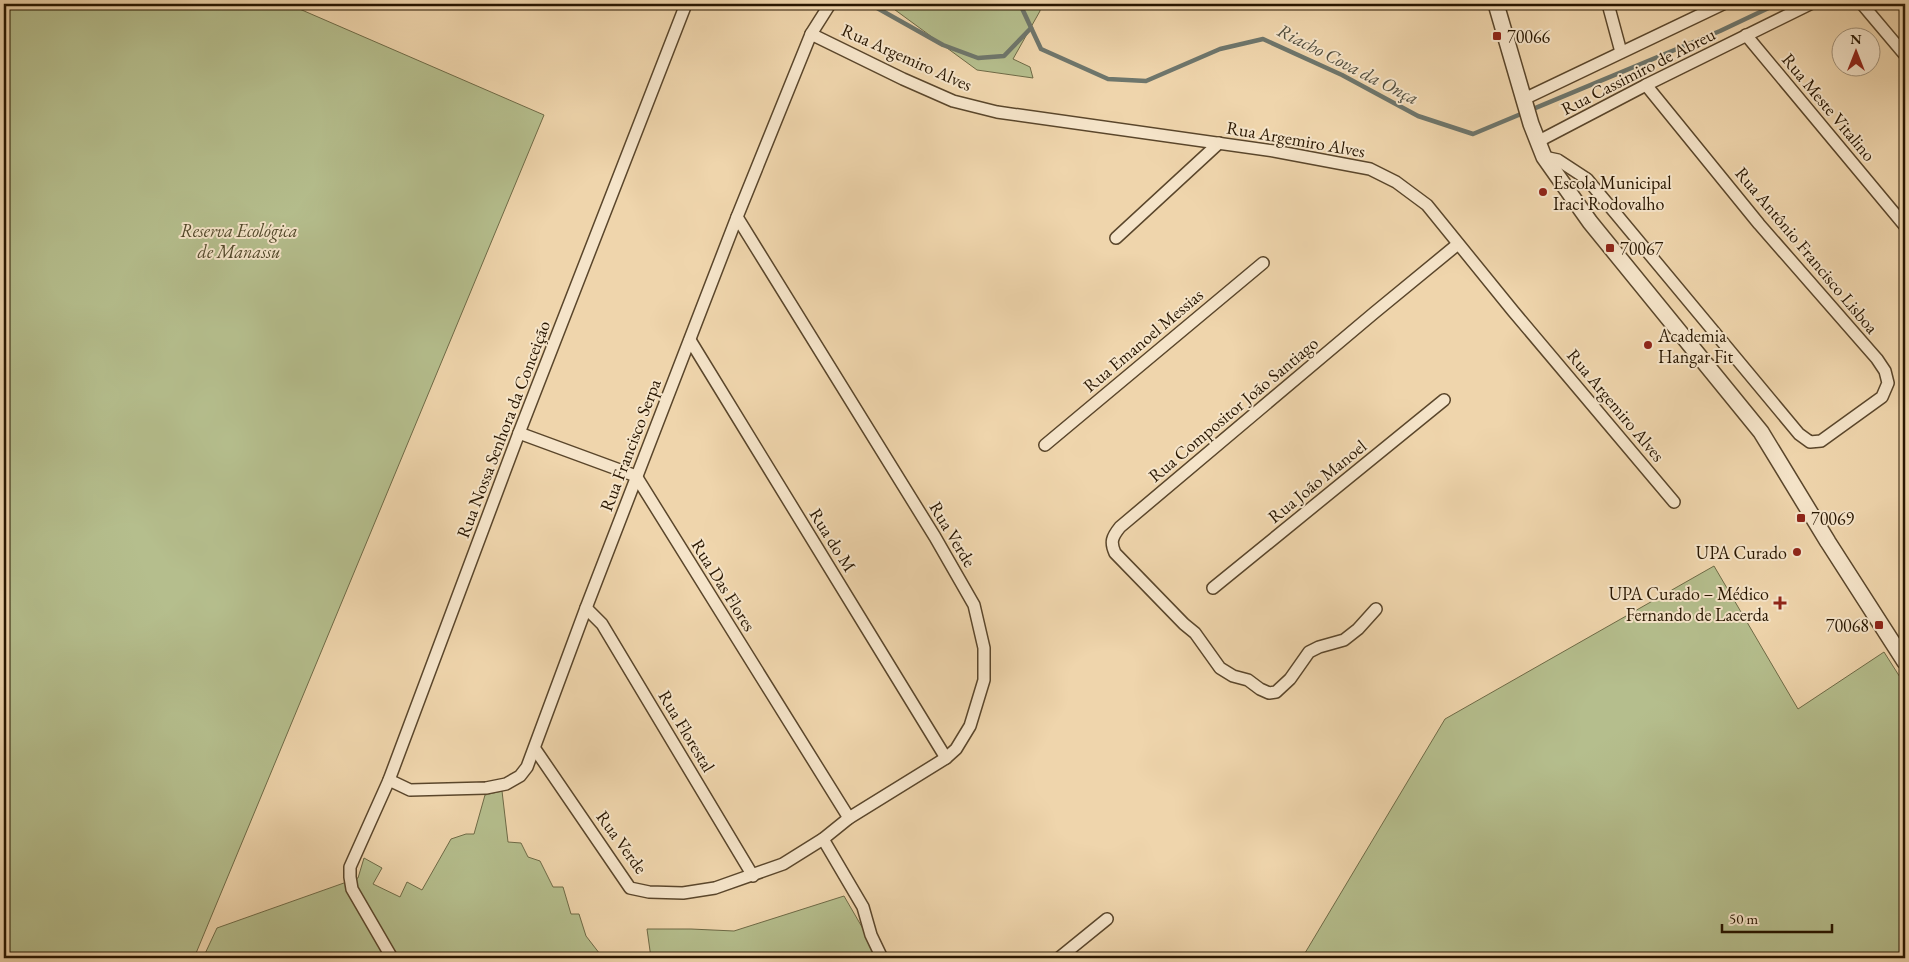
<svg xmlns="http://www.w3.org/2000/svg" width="1909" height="962" viewBox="0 0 1909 962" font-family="'EB Garamond',serif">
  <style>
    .green { fill: #b5be8d; stroke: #6e6a46 }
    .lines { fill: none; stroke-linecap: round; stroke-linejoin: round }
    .stream { stroke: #6e766c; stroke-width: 4.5 }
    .minor-casing { stroke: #5a462b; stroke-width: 14 }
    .tertiary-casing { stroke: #5a462b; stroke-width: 18 }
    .minor { stroke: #f5e4c9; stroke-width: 11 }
    .tertiary { stroke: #f5e4c9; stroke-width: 15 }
    .poi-dot { fill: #8f2418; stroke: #f5e4c9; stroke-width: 2 }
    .labels { text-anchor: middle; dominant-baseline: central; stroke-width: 4; stroke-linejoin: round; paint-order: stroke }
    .poi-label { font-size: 18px; fill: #281600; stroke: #f5e4c9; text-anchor: start }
    .street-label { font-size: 18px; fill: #281600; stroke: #f5e4c9 }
    .park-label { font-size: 18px; font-style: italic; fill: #52482a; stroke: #f5e4c9 }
    .water-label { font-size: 19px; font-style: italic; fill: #514e3f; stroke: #f5e4c9 }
  </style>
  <rect width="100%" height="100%" fill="#efd5ac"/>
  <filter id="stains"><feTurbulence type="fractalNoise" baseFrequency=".004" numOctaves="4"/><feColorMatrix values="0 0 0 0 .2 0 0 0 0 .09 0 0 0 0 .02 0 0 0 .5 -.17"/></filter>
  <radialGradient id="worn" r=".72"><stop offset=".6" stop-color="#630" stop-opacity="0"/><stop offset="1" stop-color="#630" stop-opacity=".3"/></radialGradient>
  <!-- green -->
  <g class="green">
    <path d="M4 4H288L544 115 194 958H4Z"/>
    <path d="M887 4H1040V11L1013 59 1030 67 1033 78 977 70Z"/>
    <path d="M1714 566 1798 709 1884 652 1905 685V945L1895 958H1302L1445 719Z"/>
    <path d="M502 791 508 842 521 843 528 857 540 861 553 887H563L571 914H579L586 936 603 958H203L217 928 358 878 364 858 382 868 373 884 400 897 407 882 422 890 451 839 466 834H474L485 795Z"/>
    <path d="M844 896 880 958H651L647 929H691L734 931Z"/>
  </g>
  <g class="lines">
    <!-- stream -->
    <g class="stream">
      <path d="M870 4 943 45 978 58 1004 56 1031 28"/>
      <path d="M1020 4 1041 49 1108 79 1146 81 1220 49 1263 39 1342 75 1418 116 1473 134 1720 31 1777 4"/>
    </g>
    <!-- minor casing -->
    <g class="minor-casing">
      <g id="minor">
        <path d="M1608 4 1621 52"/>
        <path d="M1862 4 1905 55"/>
        <path d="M811 34 903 79 953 101 997 112 1274 151 1370 169 1396 182 1427 205 1513 311 1674 502"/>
        <path d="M1746 35 1905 226"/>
        <path d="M1524 99 1723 4"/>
        <path d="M1537 142 1646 85 1810 4"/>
        <path d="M1544 157 1558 160 1587 179 1799 434 1810 442 1821 441 1882 397 1888 383 1885 371 1877 359 1759 224 1646 85"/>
        <path d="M1116 238 1219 143"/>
        <path d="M690 340 946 758"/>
        <path d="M519 433 636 476 849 818"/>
        <path d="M1045 445 1263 263"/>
        <path d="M1213 588 1444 400"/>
        <path d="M586 608 602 624 753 876"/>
        <path d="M1376 609 1358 629 1344 640 1319 647 1309 652 1290 679 1276 692 1269 693 1260 689 1248 680 1233 676 1220 668 1195 633 1184 624 1115 553C1110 542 1112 537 1120 527L1374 313 1458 244"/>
        <path d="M535 749 630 888 649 892 683 893 715 888 783 864 823 839 849 818 946 758 956 749 970 726 984 680V648L974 605 935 537 737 217"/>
        <path d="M389 780 410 790 486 788 506 784 520 776 527 767 586 608 737 217 811 34 830 4"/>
        <path d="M823 839 863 907 871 935 882 958"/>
        <path d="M392 958 352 889 350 877V867L389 780 519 433 686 4"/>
        <path d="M1059 958 1107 919"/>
      </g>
    </g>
    <!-- tertiary casing -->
    <g class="tertiary-casing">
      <path id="tertiary" d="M1496 4 1531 124 1544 157 1590 222 1761 432 1828 542 1905 662"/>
    </g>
    <!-- minor -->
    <use href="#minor" class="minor"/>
    <!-- tertiary -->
    <use href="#tertiary" class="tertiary"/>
  </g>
  <!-- markers -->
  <g class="poi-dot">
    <rect x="1492" y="31" width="10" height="10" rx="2.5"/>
    <circle cx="1543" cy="192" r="5"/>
    <rect x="1605" y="243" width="10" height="10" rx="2.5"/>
    <circle cx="1648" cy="345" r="5"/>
    <rect x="1796" y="513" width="10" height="10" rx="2.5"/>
    <circle cx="1797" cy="552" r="5"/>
    <path d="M1777.5 595.5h5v5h5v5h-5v5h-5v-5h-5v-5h5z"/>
    <rect x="1874" y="620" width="10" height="10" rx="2.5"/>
  </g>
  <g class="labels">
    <!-- poi labels -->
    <g class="poi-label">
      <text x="1507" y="36">70066</text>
      <text x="1553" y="182">Escola Municipal<tspan x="1553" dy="21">Iraci Rodovalho</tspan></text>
      <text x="1620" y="248">70067</text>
      <text x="1658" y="335">Academia<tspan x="1658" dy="21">Hangar Fit</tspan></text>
      <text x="1811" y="518">70069</text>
      <text x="1787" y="552" text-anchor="end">UPA Curado</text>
      <text x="1769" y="593" text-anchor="end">UPA Curado – Médico<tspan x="1769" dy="21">Fernando de Lacerda</tspan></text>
      <text x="1869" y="625" text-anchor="end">70068</text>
    </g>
    <!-- street labels -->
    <g class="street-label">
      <text transform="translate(907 57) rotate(24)">Rua Argemiro Alves</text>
      <text transform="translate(1638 71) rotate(-27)">Rua Cassimiro de Abreu</text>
      <text transform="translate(1829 107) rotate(50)">Rua Meste Vitalino</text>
      <text transform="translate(1296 139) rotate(10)">Rua Argemiro Alves</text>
      <text transform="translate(1807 250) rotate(50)">Rua Antônio Francisco Lisboa</text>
      <text transform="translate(1143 340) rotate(-40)">Rua Emanoel Messias</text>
      <text transform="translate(1616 405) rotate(50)">Rua Argemiro Alves</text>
      <text transform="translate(1233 409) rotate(-40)">Rua Compositor João Santiago</text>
      <text transform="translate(503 429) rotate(-69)">Rua Nossa Senhora da Conceição</text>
      <text transform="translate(630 445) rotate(-69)">Rua Francisco Serpa</text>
      <text transform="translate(1317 481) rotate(-39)">Rua João Manoel</text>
      <text transform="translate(953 534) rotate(59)">Rua Verde</text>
      <text transform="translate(833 540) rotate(58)">Rua do M</text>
      <text transform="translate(724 585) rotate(58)">Rua Das Flores</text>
      <text transform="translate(687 731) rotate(59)">Rua Florestal</text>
      <text transform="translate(622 842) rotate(54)">Rua Verde</text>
    </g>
    <!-- park labels -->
    <g class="park-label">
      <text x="239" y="230">Reserva Ecológica<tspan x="239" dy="21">de Manassu</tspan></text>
    </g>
    <!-- water labels -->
    <g class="water-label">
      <text transform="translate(1348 64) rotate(27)">Riacho Cova da Onça</text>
    </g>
  </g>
  <!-- margin -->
  <rect width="1909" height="962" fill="none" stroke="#efd5ac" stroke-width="20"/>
  <rect x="5" y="5" width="1899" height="952" fill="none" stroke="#281600" stroke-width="2.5"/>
  <rect x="10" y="10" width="1889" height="942" fill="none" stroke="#281600"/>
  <!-- north arrow -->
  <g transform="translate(1856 52)"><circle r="24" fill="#f5e4c9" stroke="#a39279"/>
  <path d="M0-4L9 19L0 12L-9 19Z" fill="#8f2418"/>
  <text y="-8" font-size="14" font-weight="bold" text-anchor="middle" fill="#281600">N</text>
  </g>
  <!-- scale -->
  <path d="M1722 924v8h110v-8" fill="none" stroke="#281600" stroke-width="2.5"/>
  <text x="1729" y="924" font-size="15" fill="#281600" stroke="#f5e4c9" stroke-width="4" paint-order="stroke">50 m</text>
  <rect width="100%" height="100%" filter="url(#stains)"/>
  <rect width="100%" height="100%" fill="url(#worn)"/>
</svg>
